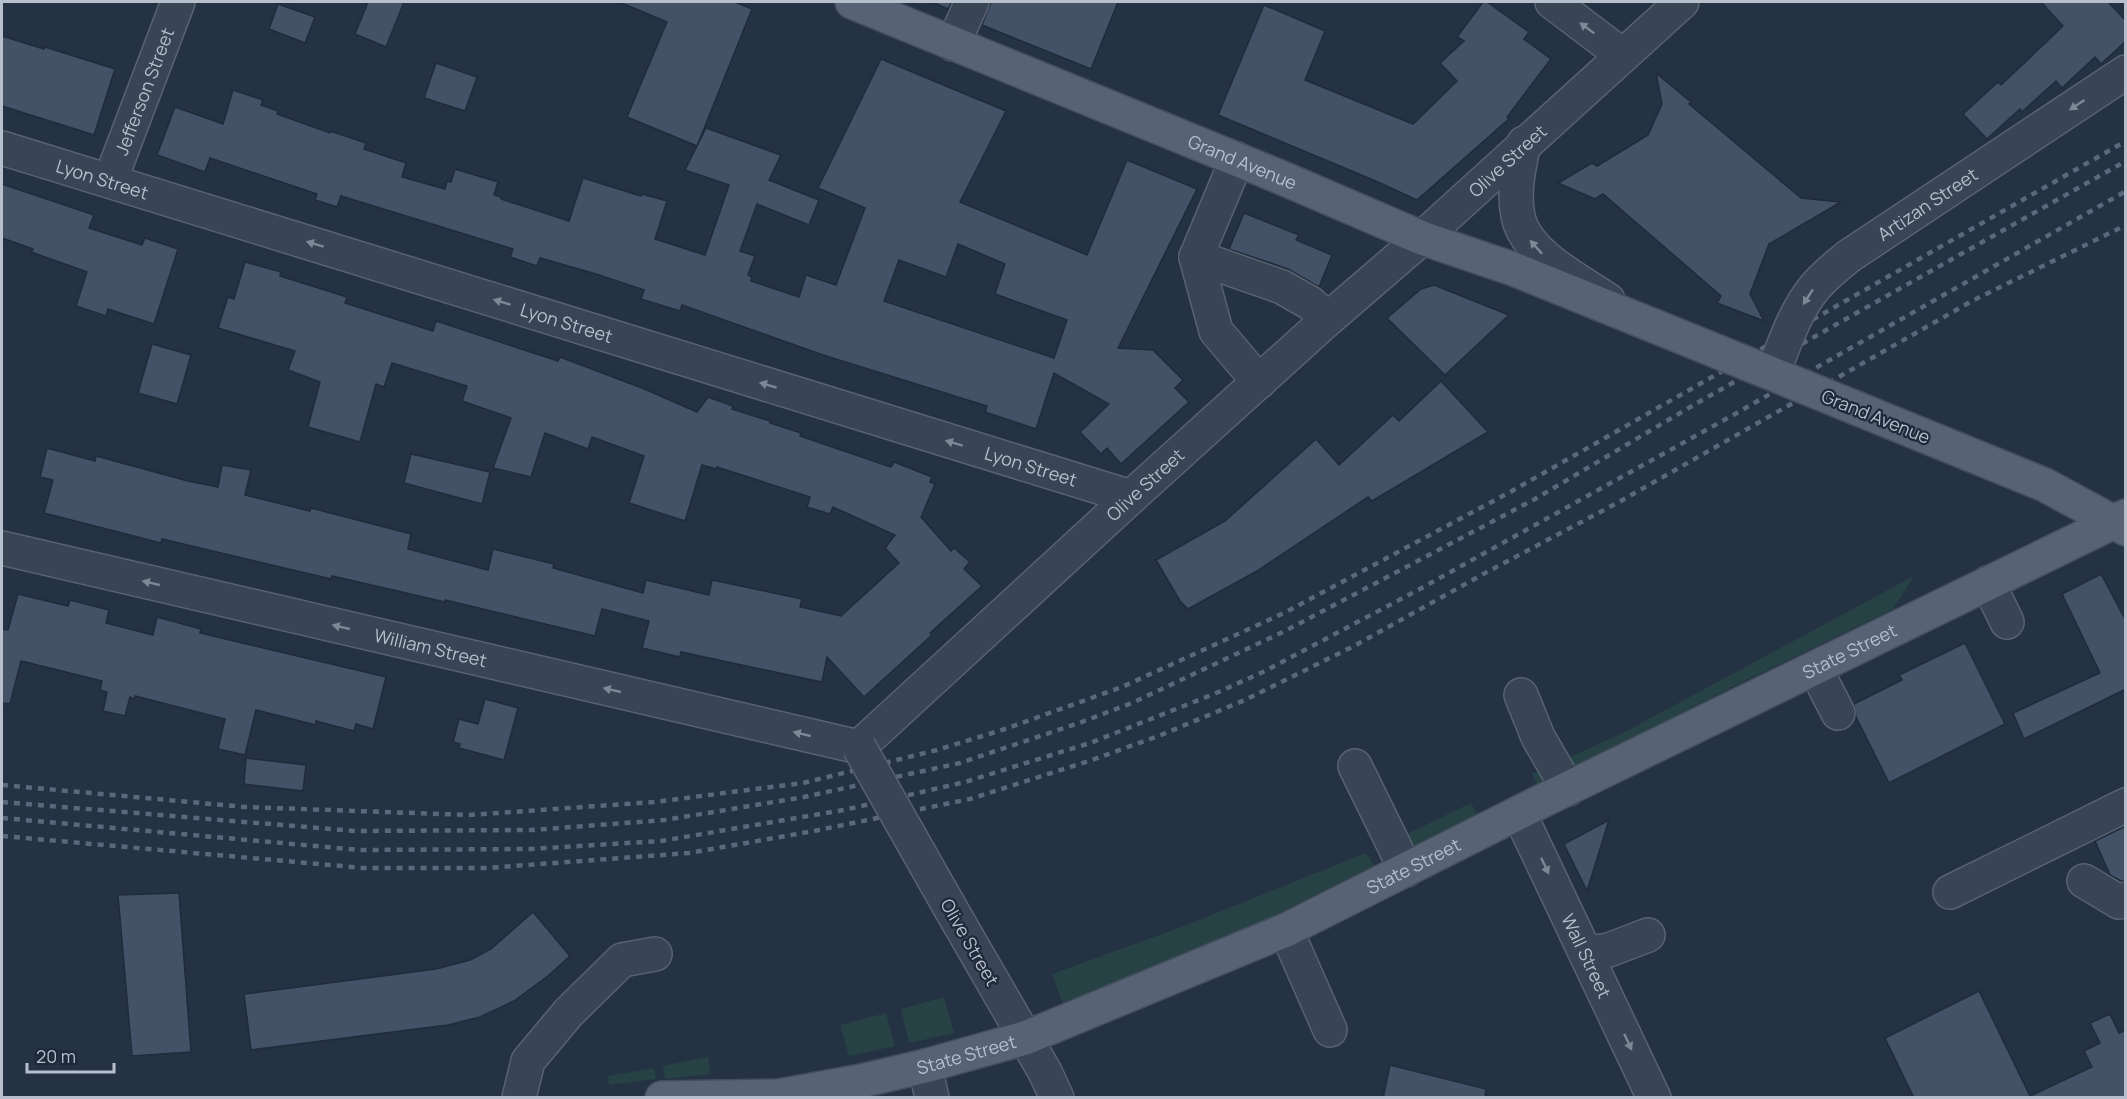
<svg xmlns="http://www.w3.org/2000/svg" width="2127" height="1099" viewBox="0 0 2127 1099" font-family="Manrope,sans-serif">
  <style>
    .green { fill: #274245 }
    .building { fill: #435267; stroke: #202b3b; stroke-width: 1.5; fill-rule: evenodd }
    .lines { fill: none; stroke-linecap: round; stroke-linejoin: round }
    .minor-casing { stroke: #586271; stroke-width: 36 }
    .major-casing { stroke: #434d5d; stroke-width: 36 }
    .minor { stroke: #394454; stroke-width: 33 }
    .major { stroke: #576374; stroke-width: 33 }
    .rail { stroke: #5b687b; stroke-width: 4.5; stroke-dasharray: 6 6; stroke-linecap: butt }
    .minor-bridge-casing { stroke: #586271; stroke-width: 36; stroke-linecap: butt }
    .major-bridge-casing { stroke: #434d5d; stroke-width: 36; stroke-linecap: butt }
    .minor-bridge { stroke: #394454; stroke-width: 33 }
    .major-bridge { stroke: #576374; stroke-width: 33 }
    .oneway { fill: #7e8897 }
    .labels { text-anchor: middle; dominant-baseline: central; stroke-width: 4.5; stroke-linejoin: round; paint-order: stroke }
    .street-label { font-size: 18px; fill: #b7bfcd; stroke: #1e2939 }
  </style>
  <rect width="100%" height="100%" fill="#253244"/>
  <!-- green -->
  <g class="green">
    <path d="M1914 576 1893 609 1734 686 1538 786 1532 774 1623 733Z"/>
    <path d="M1471 803 1477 814 1408 849 1401 837Z"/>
    <path d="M1366 853 1374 866 1211 947 1064 1007 1052 974 1184 926Z"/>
    <path d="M944 997 954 1033 909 1043 901 1009Z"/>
    <path d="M886 1013 895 1046 849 1056 840 1025Z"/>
    <path d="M708 1057 710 1074 665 1079 663 1066Z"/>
    <path d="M654 1068 656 1079 609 1085 608 1076Z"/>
  </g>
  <!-- building -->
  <g class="building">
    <path d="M368 2H404L386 47 355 34Z"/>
    <path d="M619 2H735L752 9 697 146 627 117 667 22Z"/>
    <path d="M932 2H952L948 9Z"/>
    <path d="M991 2H1118L1091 69 982 25Z"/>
    <path d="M1483 2H1487L1529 32 1524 39 1551 59 1507 117 1510 118 1417 200 1378 182 1218 115 1264 5 1325 31 1305 80 1413 124 1457 81 1440 63 1464 41 1457 37Z"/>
    <path d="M2041 2H2108L2126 21V41L2101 64 2095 57 2062 88 2056 81 2022 112 2020 109 1987 139 1963 114 1998 82 2001 85 2063 26Z"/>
    <path d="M278 4 315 17 305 43 269 29Z"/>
    <path d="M2 36 44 49 45 47 115 69 94 135 2 106Z"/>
    <path d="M881 59 1006 111 960 202 1087 255 1127 160 1197 189 1118 348 1153 350 1183 380 1175 388 1189 402 1121 464 1107 448 1101 454 1080 432 1109 404 1054 373 1036 429 985 412 987 406 823 355 682 305 680 311 641 299 644 290 596 274 540 258 537 266 510 257 513 249 341 196 337 207 315 200 317 194 210 158 205 172 157 155 175 107 223 124 233 90 263 100 261 105 278 111 277 114 330 133V131L366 143 364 149 406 163 402 177 445 189 447 181 451 182 455 169 498 182 494 195 501 197V199L569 221 583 178 641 196 642 194 667 201 655 239 705 255 729 185 685 170 706 128 781 155 769 180 819 200 809 225 757 204 740 251 755 256 748 275 752 277 751 281 799 297 806 275 836 285 865 208 818 188ZM958 244 1005 264 995 294 1067 320 1054 358 884 301 899 260 946 277Z"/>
    <path d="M436 63 477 77 465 111 424 98Z"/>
    <path d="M1656 73 1691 102 1689 104 1801 198 1841 202 1769 244 1750 294 1764 321 1717 303 1721 296 1603 194 1595 199 1558 183 1592 163 1597 166 1648 135 1662 104Z"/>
    <path d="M2 184 94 215 89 228 142 245 145 238 178 249 154 324 108 309 106 316 76 306 87 272 31 252 33 249 2 238Z"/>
    <path d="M1244 213 1299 235 1296 240 1332 255 1319 287 1288 269 1229 249Z"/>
    <path d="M245 262 281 272 280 276 347 297 345 303 433 331 436 321 558 361 560 357 642 388 697 412 708 397 733 406 732 409 770 421V423L801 433 800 436 891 467 894 462 932 477 930 482 935 484 921 517 951 551 954 548 970 562 964 569 982 586 930 633 932 635 864 697 827 657 822 682 681 652 680 657 642 648 649 621 602 609 595 636 445 600V602L332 576 331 579 162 539 161 543 44 513 53 480 40 477 47 448 95 461 96 456 188 481 218 487 222 465 251 470 245 495 310 511 311 508 411 534 408 549 488 570 493 549 554 564 553 568 643 593 646 580 709 595 712 580 802 599 800 607 841 616 899 563 885 548 895 535 833 507 830 514 807 507 810 497 717 467 716 469 702 465 685 521 629 503 644 456 592 437 588 449 545 433 531 477 493 468 511 418 462 401 467 386 392 363 384 387 376 384 360 442 308 427 320 382 288 370 295 351 218 328 228 297 234 299Z"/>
    <path d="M1434 285 1509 315 1445 375 1387 318 1421 289Z"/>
    <path d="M152 344 191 355 177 404 138 393Z"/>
    <path d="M1441 381 1488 432 1372 501 1368 497 1257 571 1188 609 1180 601 1156 560 1225 521 1316 439 1339 465 1393 415 1399 421Z"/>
    <path d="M411 454 490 472 482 504 404 483Z"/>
    <path d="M2101 574 2126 621V689L2024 739 2013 713 2100 673 2062 594Z"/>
    <path d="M18 594 68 606 70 600 109 610 106 623 153 635 157 617 201 629 200 633 386 677 373 729 356 724 354 731 316 721V725L256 710 245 755 218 749 225 719 135 696 134 699 130 697 125 716 103 711 107 692 100 690 102 681 21 661 10 704 2 703V629L8 630Z"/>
    <path d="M1965 643 2005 724 1889 783 1856 717 1854 704 1902 680 1899 675Z"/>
    <path d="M485 699 518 708 504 760 459 748 460 744 453 742 459 719 478 724Z"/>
    <path d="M246 758 306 765 303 791 244 784Z"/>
    <path d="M1609 820 1587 891 1564 844Z"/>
    <path d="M2126 826V881H2121L2110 875 2095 841Z"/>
    <path d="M179 893 191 1052 132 1056 118 895Z"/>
    <path d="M533 912 570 956 548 976 514 1001 480 1017 448 1025 251 1050 244 994 436 969 470 960 491 949Z"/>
    <path d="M1979 991 2030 1096 2092 1067 2084 1051 2100 1043 2090 1023 2110 1014 2119 1033 2126 1030V1098H1914L1885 1038Z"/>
    <path d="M1390 1065 1486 1089 1485 1098H1383Z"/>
  </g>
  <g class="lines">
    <!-- minor casing -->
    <g class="minor-casing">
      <g id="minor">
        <path d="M1552 2 1622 55"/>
        <path d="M953 44 972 2"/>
        <path d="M1524 143C1519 166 1513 193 1518 216 1525 254 1579 280 1608 300"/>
        <path id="s1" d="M2 148 1131 497"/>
        <path d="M1237 159 1196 257 1216 331 1259 382"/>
        <path id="s2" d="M110 181 178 2"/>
        <path id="s3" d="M1849 256 2126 72"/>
        <path d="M1196 257 1282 287 1310 303 1328 319"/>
        <path id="s4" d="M2 548 859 747 1131 497 1328 319 1422 238 1682 2"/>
        <path d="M1988 583 2007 622"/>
        <path d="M1815 668 1838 713"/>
        <path d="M1521 695 1538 737 1568 789"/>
        <path d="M1355 766 1406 870"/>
        <path id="s5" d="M1519 813 1654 1098"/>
        <path d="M2084 881 2119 902 2126 899"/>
        <path d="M1950 892 2126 805"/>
        <path d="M952 911 1045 1072 1057 1098"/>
        <path d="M1286 930 1330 1030"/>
        <path d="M1586 953 1609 950 1648 935"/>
        <path d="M925 1066 932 1098"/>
        <path d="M519 1098 528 1061 569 1012 622 960 655 954"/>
      </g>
    </g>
    <!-- major casing -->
    <g class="major-casing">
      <g id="major">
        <path id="s6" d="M852 2 1280 177 1422 238 1516 270 1716 351"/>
        <path d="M1856 408 2045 485 2126 529"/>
        <path id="s7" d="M662 1098 779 1096 861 1081 925 1066 1025 1038 1286 930 1538 803 2126 516"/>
      </g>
    </g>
    <!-- minor -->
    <use href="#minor" class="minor"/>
    <!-- major -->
    <use href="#major" class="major"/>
    <!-- rail -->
    <g class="rail">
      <path d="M2 785 245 807 469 815 654 802 803 783 937 750 1005 729 1122 687 1284 613 1512 491 2126 141"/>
      <path d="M2 802 355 831 532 830 665 820 804 797 960 763 1079 723 1132 703 1285 631 1535 499 1697 403 2126 161"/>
      <path d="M2 818 360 850 530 849 661 841 844 810 965 782 1090 743 1214 694 1265 671 1418 590 1735 414 2126 191"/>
      <path d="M2 836 364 868H487L689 853 814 831 970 799 1092 760 1161 735 1245 700 1354 646 1487 572 1619 502 1972 301 2126 225"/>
    </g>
    <!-- minor-bridge casing -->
    <g class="minor-bridge-casing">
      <g id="minor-bridge">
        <path d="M1772 375C1784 346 1794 312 1815 287 1825 275 1837 266 1849 256"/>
        <path d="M859 747 952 911"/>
      </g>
    </g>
    <!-- major-bridge casing -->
    <g class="major-bridge-casing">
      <path id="major-bridge" d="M1716 351 1856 408"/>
    </g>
    <!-- minor-bridge -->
    <use href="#minor-bridge" class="minor-bridge"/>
    <!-- major-bridge -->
    <use href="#major-bridge" class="major-bridge"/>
  </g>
  <!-- one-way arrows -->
  <defs><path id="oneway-solid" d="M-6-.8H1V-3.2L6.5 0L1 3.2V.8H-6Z" transform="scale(1.5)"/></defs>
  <g class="oneway">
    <use href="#oneway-solid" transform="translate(1587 28) rotate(-143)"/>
    <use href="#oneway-solid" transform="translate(2077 105) rotate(146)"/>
    <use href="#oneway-solid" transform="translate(315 244) rotate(-163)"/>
    <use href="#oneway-solid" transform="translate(1536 247) rotate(-132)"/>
    <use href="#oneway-solid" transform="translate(1808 297) rotate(123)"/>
    <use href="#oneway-solid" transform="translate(502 302) rotate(-163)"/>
    <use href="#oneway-solid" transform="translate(768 385) rotate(-163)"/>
    <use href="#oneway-solid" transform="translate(954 443) rotate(-163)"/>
    <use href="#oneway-solid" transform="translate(151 583) rotate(-167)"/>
    <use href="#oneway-solid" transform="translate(341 627) rotate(-167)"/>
    <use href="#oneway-solid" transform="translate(612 690) rotate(-167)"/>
    <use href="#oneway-solid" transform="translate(802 734) rotate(-167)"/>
    <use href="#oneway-solid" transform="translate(1545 866) rotate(65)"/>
    <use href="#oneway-solid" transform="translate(1628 1042) rotate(65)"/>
  </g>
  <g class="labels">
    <!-- street labels -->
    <g class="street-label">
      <text stroke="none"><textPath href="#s2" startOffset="96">Jefferson Street</textPath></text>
      <text stroke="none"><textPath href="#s4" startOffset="1754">Olive Street</textPath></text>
      <text stroke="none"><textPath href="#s6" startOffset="422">Grand Avenue</textPath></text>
      <text stroke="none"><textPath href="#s1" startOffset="105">Lyon Street</textPath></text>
      <text stroke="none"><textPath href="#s3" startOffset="94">Artizan Street</textPath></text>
      <text stroke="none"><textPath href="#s1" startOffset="591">Lyon Street</textPath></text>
      <text transform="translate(1876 416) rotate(22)">Grand Avenue</text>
      <text stroke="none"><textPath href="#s1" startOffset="1077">Lyon Street</textPath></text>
      <text stroke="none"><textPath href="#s4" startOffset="1268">Olive Street</textPath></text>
      <text stroke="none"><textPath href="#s4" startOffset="440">William Street</textPath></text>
      <text stroke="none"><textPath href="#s7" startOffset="1281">State Street</textPath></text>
      <text stroke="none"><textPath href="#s7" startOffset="795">State Street</textPath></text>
      <text transform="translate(970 942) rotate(60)">Olive Street</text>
      <text stroke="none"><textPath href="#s5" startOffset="158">Wall Street</textPath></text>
      <text stroke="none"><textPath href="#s7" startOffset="309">State Street</textPath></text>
    </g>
  </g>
  <!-- border -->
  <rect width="2127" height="1099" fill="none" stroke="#b7bfcd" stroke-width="6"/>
  <!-- scale -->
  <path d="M27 1063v9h87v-9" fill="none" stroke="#b7bfcd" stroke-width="3"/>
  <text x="36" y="1063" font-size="18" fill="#b7bfcd" stroke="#1e2939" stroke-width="4.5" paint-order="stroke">20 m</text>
</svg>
